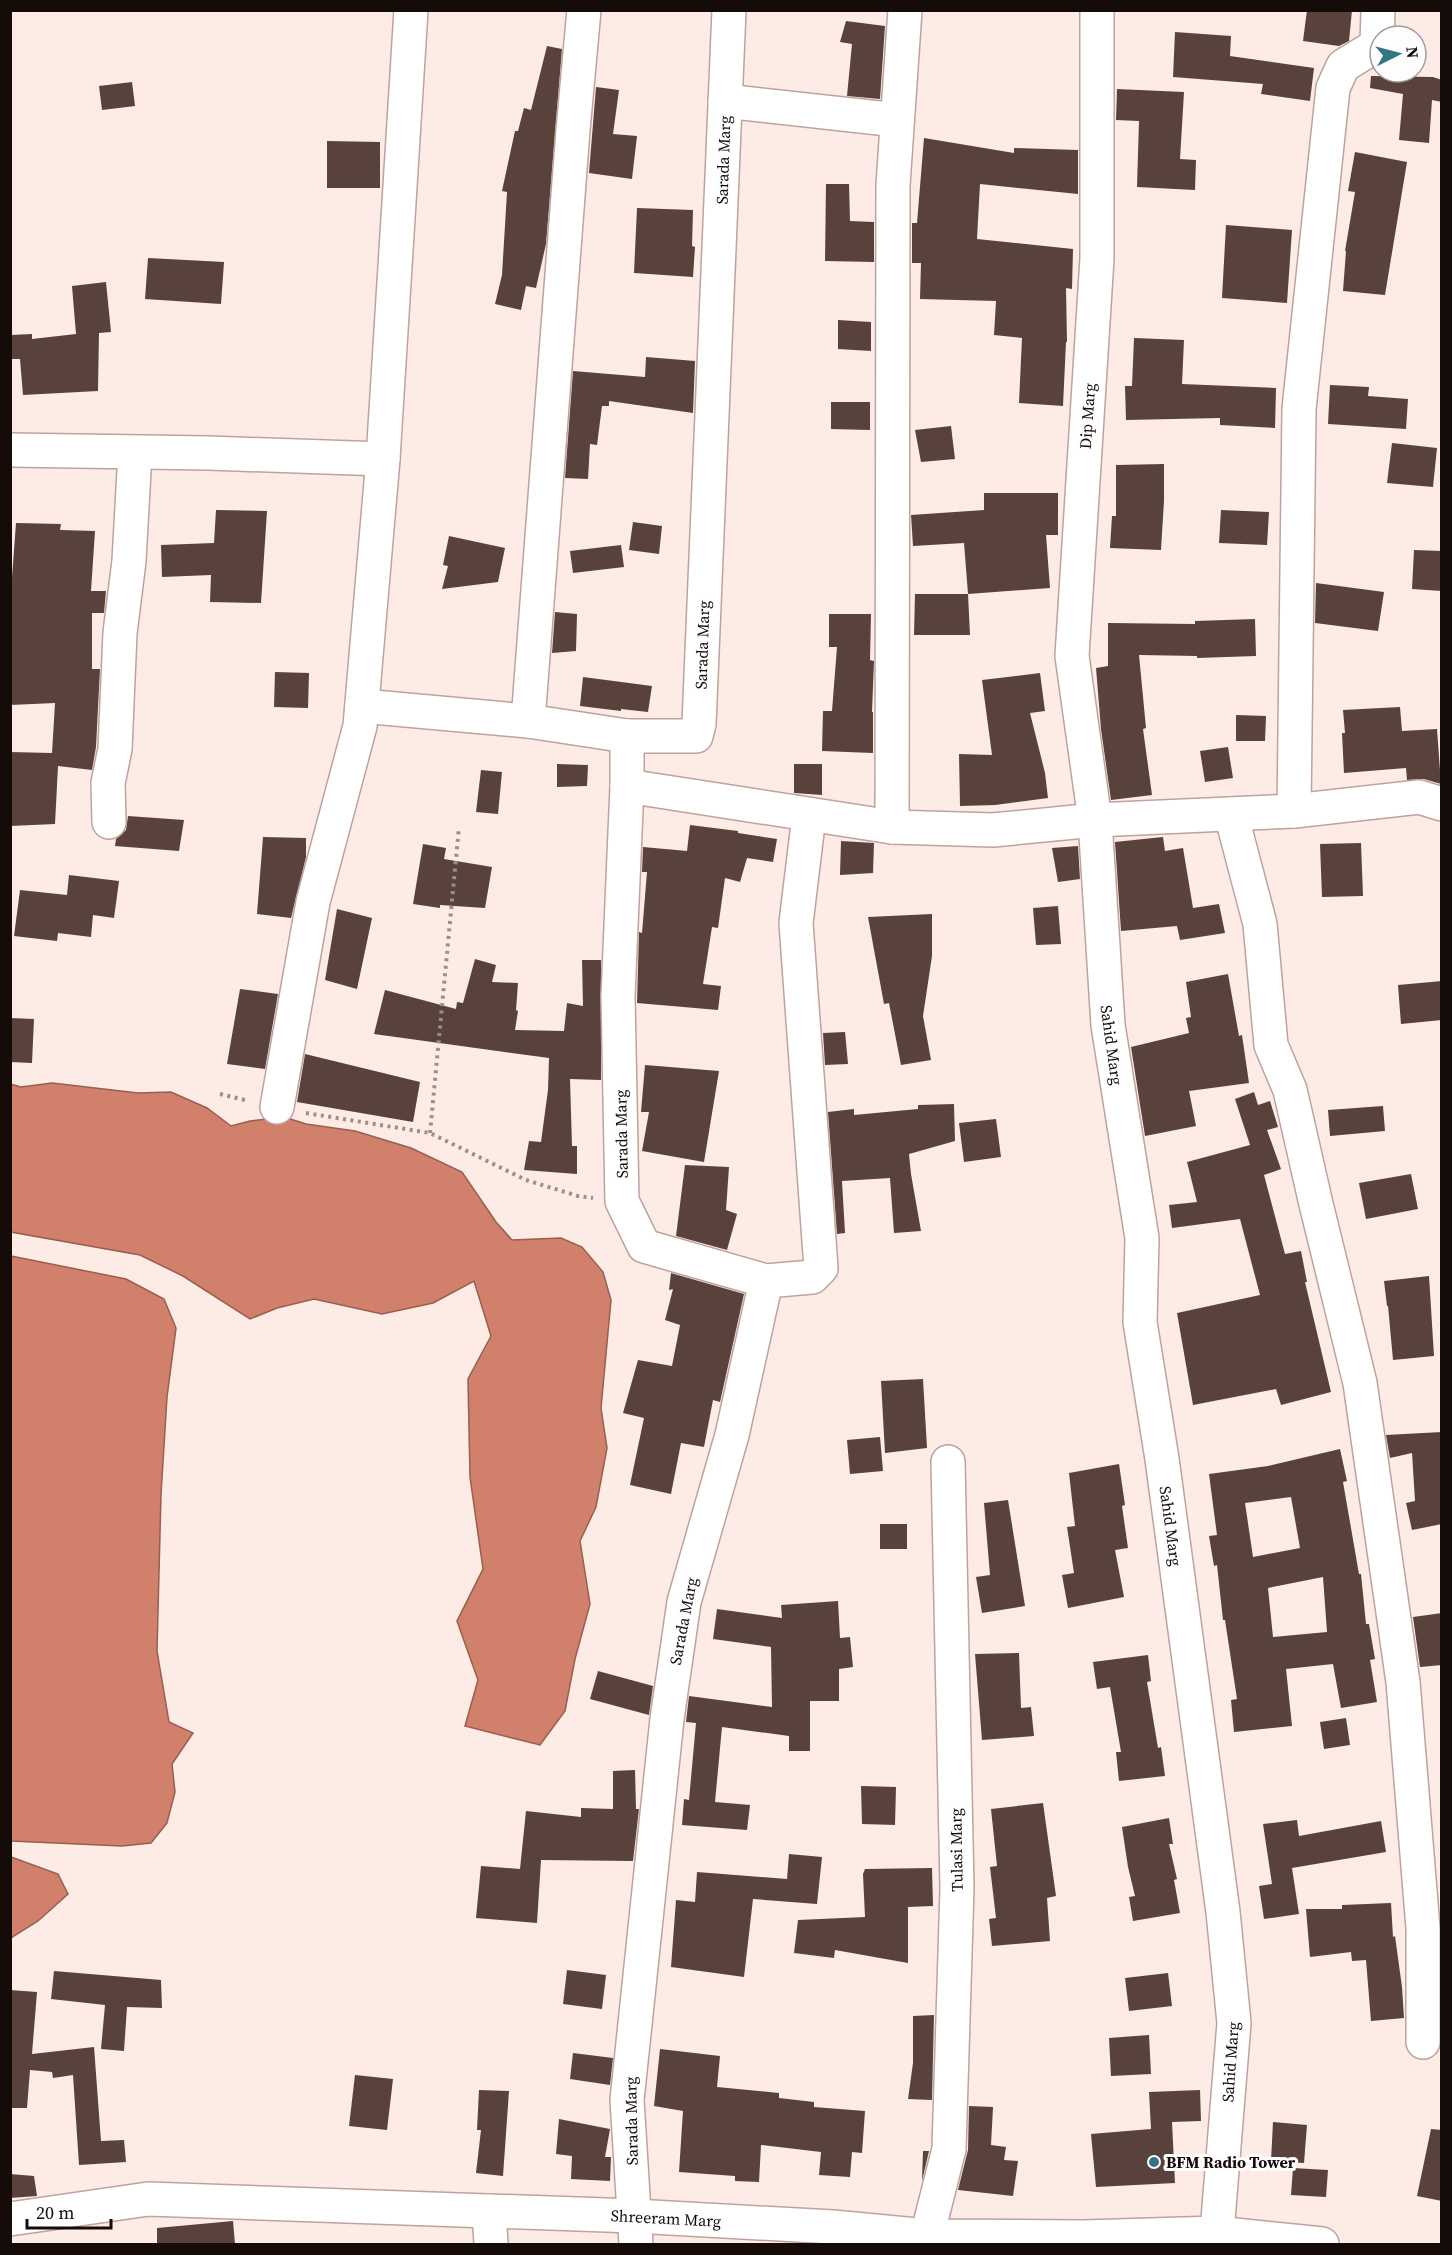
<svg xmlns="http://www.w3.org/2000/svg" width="1452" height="2255" viewBox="0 0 1452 2255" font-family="'Source Serif 4',serif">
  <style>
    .water { fill: #d1816b; stroke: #995e4e; stroke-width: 1.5 }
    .building { fill: #59423c; fill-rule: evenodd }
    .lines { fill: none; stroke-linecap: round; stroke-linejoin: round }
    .minor-casing { stroke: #bea39c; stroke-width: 36 }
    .path { stroke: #9c8e8a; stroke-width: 4; stroke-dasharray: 3 4.5; stroke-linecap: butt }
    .minor { stroke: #fff; stroke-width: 33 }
    .poi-dot { fill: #327686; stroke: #fdfdfd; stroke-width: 2 }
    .labels { text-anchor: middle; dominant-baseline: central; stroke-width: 6; stroke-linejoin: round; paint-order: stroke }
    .street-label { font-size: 16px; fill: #150c09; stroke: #fdfdfd }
    .poi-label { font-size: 16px; font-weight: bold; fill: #150c09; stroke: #fdfdfd; text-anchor: start }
  </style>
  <rect width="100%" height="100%" fill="#fdebe6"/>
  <!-- water -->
  <g class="water">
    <path d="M52 1083 138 1093 171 1092 207 1108 231 1126 250 1121 284 1117 306 1124 355 1131 411 1148 462 1172 496 1222 512 1240 561 1238 582 1247 603 1272 611 1300 601 1408 607 1448 596 1507 580 1541 590 1604 575 1659 565 1711 540 1745 465 1726 478 1680 457 1621 483 1569 470 1477 468 1379 491 1336 474 1281 433 1303 382 1314 314 1299 277 1308 250 1319 183 1276 140 1255 11 1232 10 1084 21 1087Z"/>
    <path d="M11 1256 126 1279 164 1299 176 1328 167 1397 161 1494 157 1651 169 1722 193 1733 172 1764 175 1792 167 1823 151 1843 122 1846 11 1841Z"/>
    <path d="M11 1857 58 1874 68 1894 38 1921 11 1938Z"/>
  </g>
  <!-- building -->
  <g class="building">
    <path d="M1307 10H1352L1349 41 1339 46 1303 41Z"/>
    <path d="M846 21 885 26 880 99 847 96 852 44 840 42Z"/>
    <path d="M1175 32 1231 36 1230 56 1314 68 1310 101 1261 94 1263 84 1173 77Z"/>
    <path d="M547 46 562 49 546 244 536 288 526 286 521 310 495 304 502 275 507 192 502 191 515 131H518L524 108 531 110Z"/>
    <path d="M1371 76 1433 77 1442 80V102L1432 100 1429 143 1399 140 1403 94 1370 88Z"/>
    <path d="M132 82 135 106 102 110 99 86Z"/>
    <path d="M596 87 619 90 613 134 637 136 632 179 589 173Z"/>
    <path d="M1117 89 1184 92 1180 159 1196 160 1195 190 1137 187 1139 121 1116 120Z"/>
    <path d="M924 138 1014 153V148L1078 150V194L980 184 977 239 1073 249 1072 289 1066 288 1067 342H1066L1063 406 1019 403 1022 338 994 335 996 301 920 299 921 263H912V223H917Z"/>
    <path d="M327 141 380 142V188H327Z"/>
    <path d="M1355 152 1407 162 1385 295 1343 291 1346 251H1345L1355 192 1348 191Z"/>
    <path d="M826 184H849L850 221 874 222V262L825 261Z"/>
    <path d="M637 208 693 210 692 246 695 247 693 277 634 273Z"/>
    <path d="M1226 225 1292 230 1287 303 1222 298Z"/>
    <path d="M148 258 224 262 221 304 145 299Z"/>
    <path d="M106 282 111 332 99 333 98 391 23 395 20 359H10V335L32 334V339L76 334 72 286Z"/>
    <path d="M838 320 871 322V351L838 349Z"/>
    <path d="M1134 338 1184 340 1182 384 1276 388 1275 428 1220 425V418L1126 420 1125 386H1132Z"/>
    <path d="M646 357 695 361 693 413 609 401V406H602L597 445 590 444 588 479 565 478 573 371 645 377Z"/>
    <path d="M1330 385 1369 387 1368 396 1408 399 1406 429 1328 424Z"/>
    <path d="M831 402H870V430L831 429Z"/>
    <path d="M951 426 955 459 921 462 915 430Z"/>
    <path d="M1392 443 1437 448 1433 487 1387 483Z"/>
    <path d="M1164 464V501L1161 550 1110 548 1112 516H1116V465Z"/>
    <path d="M984 493H1058V535H1046L1050 588 968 594 964 543 913 546 911 515 984 510Z"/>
    <path d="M216 510 267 511 261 603 210 602 211 575 162 577 161 545 214 543Z"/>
    <path d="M1221 510 1269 512 1267 545 1219 543Z"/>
    <path d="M633 522 662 526 659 554 629 550Z"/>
    <path d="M16 523 61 524 60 530 95 531 91 591H106L104 613H92V669H100L96 747 92 770 58 766 55 824 10 826V752L52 753 55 703 10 705V577H12Z"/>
    <path d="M449 536 505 548 498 582 442 589 448 566 443 565Z"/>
    <path d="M621 545 624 567 573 573 570 551Z"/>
    <path d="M1414 550 1442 551V591L1412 589Z"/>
    <path d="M1316 583 1384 592 1378 631 1315 623Z"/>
    <path d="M915 594H968L970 635H914Z"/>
    <path d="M555 612 577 614 576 651 552 653Z"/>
    <path d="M829 614H871L870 660 874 661 872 712H873V753L822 751 823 711H832L837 647H829Z"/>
    <path d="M1255 619 1256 656 1197 658V656L1139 655 1146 728 1143 729 1152 795 1111 800 1101 729 1096 668 1108 666V623L1195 624V621Z"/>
    <path d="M275 672 309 673 308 708 274 707Z"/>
    <path d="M1040 673 1045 711 1030 713 1045 773 1048 798 995 805 960 806 959 754 992 755 982 680Z"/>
    <path d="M583 677 652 686 648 712 621 709V711L580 706Z"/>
    <path d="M1400 707 1402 731 1437 729 1441 784 1424 779 1407 780 1406 768 1344 773 1342 733H1345L1343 710Z"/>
    <path d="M1236 715 1266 716 1265 741H1236Z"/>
    <path d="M1228 747 1233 778 1205 782 1200 751Z"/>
    <path d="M557 764 588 765 587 786 557 787Z"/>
    <path d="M794 764H822V795L794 793Z"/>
    <path d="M481 770 502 772 498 814 476 812Z"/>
    <path d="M128 816 184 820 179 851 115 846 116 839 126 830Z"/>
    <path d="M690 825 738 831V833L777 839 773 862 747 858 740 882 725 878 718 928 712 927 703 984 721 986 718 1010 637 1003 639 932 642 933 647 872H642L643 847 687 851Z"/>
    <path d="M263 837 306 838V857L291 918 257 914Z"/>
    <path d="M1163 837 1165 851 1183 848 1193 908 1219 904 1225 933 1180 940 1177 926 1121 931 1115 842Z"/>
    <path d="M841 841 874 843 873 873 840 875Z"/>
    <path d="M1361 843 1363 896 1322 897 1320 844Z"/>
    <path d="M423 844 446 848 444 859 492 867 485 908 440 905V908L413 904Z"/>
    <path d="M1078 846 1080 879 1058 882 1052 848Z"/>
    <path d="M69 875 119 881 114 918 93 915 91 937 58 933 57 941 14 936 20 890 67 895Z"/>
    <path d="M1058 906 1061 944 1036 945 1033 908Z"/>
    <path d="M337 909 372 918 357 989 325 980Z"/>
    <path d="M932 914V956L923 1016 931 1060 901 1065 889 1003 884 1004 868 917Z"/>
    <path d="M475 959 496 965 492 982 518 983 516 1010 518 1011 515 1030 564 1031 567 1003 583 1006 582 960H601V1080L570 1079 572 1146H577V1174L524 1170 529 1141 541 1142 548 1090 549 1058 374 1034 385 990 456 1009 457 1002 463 1003Z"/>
    <path d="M1228 974 1239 1036 1242 1035 1249 1083 1189 1091 1196 1126 1145 1136 1131 1047 1189 1033 1186 1018 1191 1017 1186 982Z"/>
    <path d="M1442 981V1020L1401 1024 1398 985Z"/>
    <path d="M240 989 278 994 265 1069 227 1064Z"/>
    <path d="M10 1018 34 1019 32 1063 10 1062Z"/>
    <path d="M845 1032 848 1064 825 1065 823 1033Z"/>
    <path d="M305 1054 420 1082 413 1122 297 1102Z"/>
    <path d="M645 1065 719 1071 704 1162 642 1151 649 1112H641Z"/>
    <path d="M1254 1092 1258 1105 1270 1101 1278 1127 1267 1130 1281 1169 1264 1175 1285 1254 1301 1251 1307 1282H1305L1331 1392 1281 1405 1276 1389 1193 1405 1177 1313 1260 1295 1240 1219 1172 1228 1169 1205 1197 1202 1187 1162 1250 1145 1235 1099Z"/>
    <path d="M954 1104 955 1141 909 1154 911 1174 921 1231 894 1233 890 1178 842 1181 845 1233 837 1234 828 1112 854 1109V1115L918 1109V1105Z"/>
    <path d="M1383 1106 1385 1131 1330 1136 1328 1110Z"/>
    <path d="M996 1119 1001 1157 964 1162 959 1123Z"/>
    <path d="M685 1165 729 1167 726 1210 737 1214 727 1250 676 1236Z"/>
    <path d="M1411 1174 1418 1209 1366 1219 1359 1183Z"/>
    <path d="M671 1273 744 1294 720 1402 713 1400 704 1447 681 1443 671 1494 630 1485 644 1418 623 1413 638 1360 672 1366 680 1325 665 1320 673 1289 669 1290Z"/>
    <path d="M1429 1276 1434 1356 1393 1360 1388 1306H1387L1384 1281Z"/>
    <path d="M923 1379 927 1448 885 1453 881 1381Z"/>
    <path d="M1442 1432V1524L1412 1530 1406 1503 1415 1501 1412 1453 1390 1458 1386 1435Z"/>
    <path d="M880 1437 883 1471 850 1474 847 1440Z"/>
    <path d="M1340 1449 1347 1481 1343 1482 1359 1574H1361L1366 1624H1369L1375 1659 1370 1660 1377 1702 1341 1708 1333 1664 1286 1669 1292 1726 1234 1732 1231 1700 1237 1699 1225 1620H1223L1217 1565 1214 1566 1209 1536 1217 1535 1209 1474 1268 1466ZM1291 1497 1300 1548 1253 1557 1245 1503ZM1323 1577 1327 1632 1273 1637 1268 1588Z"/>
    <path d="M1119 1464 1125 1505 1122 1506 1128 1548 1115 1550 1124 1597 1068 1608 1062 1575 1074 1573 1067 1527 1075 1526 1069 1473Z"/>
    <path d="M1008 1500 1025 1606 982 1613 976 1577 990 1575 984 1503Z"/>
    <rect x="880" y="1524" width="27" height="25"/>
    <path d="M838 1601 840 1638 850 1637 853 1667 839 1669V1701H810V1751H789V1736L722 1727 715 1802 750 1805 747 1830 682 1825 684 1799 689 1800 696 1723 686 1722 689 1696 772 1707 771 1647 713 1639 717 1609 782 1618 781 1605Z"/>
    <path d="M1442 1613V1665L1420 1667 1413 1617Z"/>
    <path d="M1019 1653 1021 1708 1031 1707 1034 1736 982 1740 975 1654Z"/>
    <path d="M1148 1655 1151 1681 1147 1682 1158 1748 1161 1747 1165 1776 1119 1781 1116 1752H1121L1110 1687 1097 1689 1093 1662Z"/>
    <path d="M598 1671 653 1686 649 1715 590 1699Z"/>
    <path d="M1346 1718 1350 1745 1324 1749 1320 1722Z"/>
    <path d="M635 1770 636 1809H639L633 1861 541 1860 537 1923 476 1918 481 1866 520 1869 526 1811 581 1817V1808L613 1809V1771Z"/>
    <path d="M861 1786 896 1787 895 1825 862 1824Z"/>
    <path d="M1043 1803 1056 1896 1047 1898 1050 1941 992 1946 989 1919 996 1918 990 1867 997 1866 991 1809Z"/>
    <path d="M1169 1818 1173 1844H1169L1177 1879 1174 1880 1180 1913 1133 1921 1129 1897 1135 1896 1128 1867 1122 1827Z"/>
    <path d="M1297 1820 1299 1836 1381 1821 1386 1852 1292 1868 1299 1914 1264 1919 1259 1886 1272 1884 1263 1824Z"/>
    <path d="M789 1854 822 1857 817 1904 753 1899 744 1977 671 1967 676 1900 695 1902 697 1872 787 1879Z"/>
    <path d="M932 1868 933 1906 908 1907V1963L835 1950 834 1958 794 1953 798 1920 865 1917 863 1874 865 1869Z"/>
    <path d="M1391 1903 1393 1937 1395 1936 1402 1987 1404 2018 1371 2021 1366 1960 1352 1961 1351 1952 1310 1957 1306 1909H1342V1905Z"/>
    <path d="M567 1970 606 1975 602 2009 563 2004Z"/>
    <path d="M54 1971 161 1980 162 2008 127 2007 124 2051 101 2049 105 2005 51 1999Z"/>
    <path d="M1168 1973 1172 2006 1129 2011 1125 1978Z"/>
    <path d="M10 1990 37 1992 32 2054 94 2047 101 2141 124 2140 126 2162 79 2165 73 2075 53 2078 52 2072 30 2070 27 2108H10Z"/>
    <path d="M934 2015 932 2100 908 2099 913 2063V2016Z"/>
    <path d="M1149 2035 1151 2074 1111 2076 1109 2038Z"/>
    <path d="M660 2049 720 2056 717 2087 779 2093V2098L814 2102V2107L865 2111 862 2153 852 2152 850 2177 819 2175 821 2152 761 2145 759 2182 735 2181V2176L679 2172 683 2111 654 2106Z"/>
    <path d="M573 2053 613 2058 610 2085 570 2079Z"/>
    <path d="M355 2075 393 2079 387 2130 349 2126Z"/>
    <path d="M479 2090 509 2091 503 2176 476 2173 481 2130H477Z"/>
    <path d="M1200 2090 1201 2121 1172 2122 1175 2183 1096 2187 1091 2134 1151 2129 1149 2092Z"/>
    <path d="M969 2106 993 2107 991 2145 1006 2147 1004 2160 1018 2161 1013 2196 958 2190 968 2150Z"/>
    <path d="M559 2119 610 2129 605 2157H611L610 2181 571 2179 572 2156 556 2154Z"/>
    <path d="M1273 2122 1307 2125 1304 2163 1271 2161Z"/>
    <path d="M1431 2129 1442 2130V2201L1417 2196Z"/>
    <path d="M923 2151H929L922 2181Z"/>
    <path d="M1293 2168 1328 2170 1326 2197 1291 2195Z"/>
    <path d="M10 2174 34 2176 37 2196 10 2198Z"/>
    <path d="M233 2221 235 2244H157V2228Z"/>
  </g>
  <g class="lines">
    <!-- minor casing -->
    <g class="minor-casing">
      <g id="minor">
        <path d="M584 10 573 130 528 721 627 736H696L699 724 729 10"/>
        <path d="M1097 10V258L1072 656 1095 820 1108 1025 1142 1238 1140 1322 1162 1459 1223 1912 1234 2023 1216 2244"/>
        <path d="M725 101 897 120"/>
        <path d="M10 450 208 453 383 459"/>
        <path d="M362 706 528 721"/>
        <path d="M627 736V786L618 996 622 1201 644 1246 766 1281 812 1277 821 1268 796 923 809 816"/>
        <path d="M627 786 892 827 993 830 1095 820 1294 811 1419 797 1442 804"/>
        <path d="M1294 811 1299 409 1333 88 1343 66 1377 45 1378 10"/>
        <path d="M1231 814 1260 924 1271 1045 1290 1090 1316 1204 1360 1383 1403 1682 1423 1928V2042"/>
        <path d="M109 822 108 783 115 749 120 633 129 561 135 453"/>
        <path d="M892 827 893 185 905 10"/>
        <path d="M277 1107 313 902 360 726 383 459 411 10"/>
        <path d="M489 2211 491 2244"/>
        <path d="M10 2219 148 2199 634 2216 833 2227 927 2236 1083 2237 1216 2233 1322 2244"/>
        <path d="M927 2236 949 2149 957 1888 948 1462"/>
        <path d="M636 2244 627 2100 667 1719 684 1602 732 1435 766 1281"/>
      </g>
    </g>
    <!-- path -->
    <g class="path">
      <path d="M220 1094 249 1101"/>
      <path d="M306 1113 430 1133 526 1180 578 1196 593 1198"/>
      <path d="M430 1133 459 827"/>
    </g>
    <!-- minor -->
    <use href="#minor" class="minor"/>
  </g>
  <!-- markers -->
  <circle class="poi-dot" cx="1154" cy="2162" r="6"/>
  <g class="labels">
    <!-- street labels -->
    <g class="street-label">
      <text transform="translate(723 160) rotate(-88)">Sarada Marg</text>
      <text transform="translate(1087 416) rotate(-86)">Dip Marg</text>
      <text transform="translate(702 645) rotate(-88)">Sarada Marg</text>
      <text transform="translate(1112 1045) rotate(82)">Sahid Marg</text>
      <text transform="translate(621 1134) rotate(-91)">Sarada Marg</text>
      <text transform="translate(1171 1526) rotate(82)">Sahid Marg</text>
      <text transform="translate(683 1621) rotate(-79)">Sarada Marg</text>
      <text transform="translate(956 1850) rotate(-91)">Tulasi Marg</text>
      <text transform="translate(1230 2062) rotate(-86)">Sahid Marg</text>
      <text transform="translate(631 2121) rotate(-91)">Sarada Marg</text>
      <text transform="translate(666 2218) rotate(3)">Shreeram Marg</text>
    </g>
    <!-- poi labels -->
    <g class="poi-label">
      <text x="1166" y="2162">BFM Radio Tower</text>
    </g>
  </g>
  <!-- border -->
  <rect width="1452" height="2255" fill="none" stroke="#150c09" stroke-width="24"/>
  <!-- north arrow -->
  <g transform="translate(1398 54) rotate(84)"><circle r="28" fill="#fdfdfd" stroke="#a09d9b" stroke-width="1.5"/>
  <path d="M0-4.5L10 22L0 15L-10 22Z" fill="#327686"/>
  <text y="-9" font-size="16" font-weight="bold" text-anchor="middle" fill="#150c09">N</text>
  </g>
  <!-- scale -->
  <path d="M27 2219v9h84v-9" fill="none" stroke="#150c09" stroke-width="3"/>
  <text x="36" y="2219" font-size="18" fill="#150c09" stroke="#fdfdfd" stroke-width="4.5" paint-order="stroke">20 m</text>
</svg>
